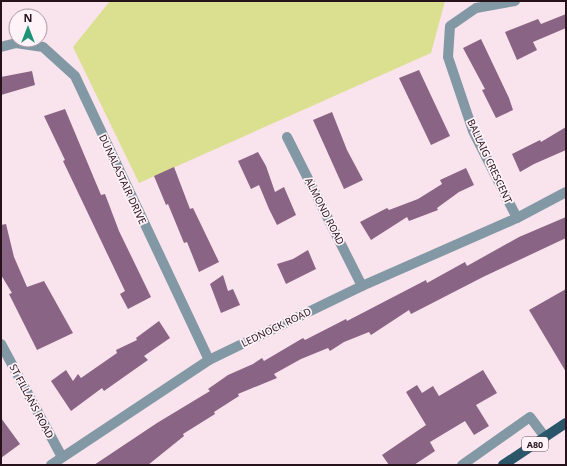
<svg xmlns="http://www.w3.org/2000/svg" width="567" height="466" viewBox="0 0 567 466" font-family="'Noto Sans',sans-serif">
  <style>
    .green { fill: #dbe091 }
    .building { fill: #8a6485 }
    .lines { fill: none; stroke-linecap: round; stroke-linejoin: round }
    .minor { stroke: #8298a4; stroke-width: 10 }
    .primary { stroke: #2b5569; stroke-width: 10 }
    .labels { text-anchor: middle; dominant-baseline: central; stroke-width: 3.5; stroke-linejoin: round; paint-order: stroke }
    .shield { fill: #fff3f8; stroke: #66565d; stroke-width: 1 }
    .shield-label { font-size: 9px; font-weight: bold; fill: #25121b }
    .street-label { font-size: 10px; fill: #25121b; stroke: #fff3f8 }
  </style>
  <rect width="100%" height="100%" fill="#f9e3ec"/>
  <!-- green -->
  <path class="green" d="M110 1H445L431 53 139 183 73 47Z"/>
  <!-- building -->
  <g class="building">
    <path d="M566 14V28L533 42 537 50 517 60 505 32 538 19 541 24Z"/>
    <path d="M481 39 509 98 513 110 496 118 482 90 485 89 463 48Z"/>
    <path d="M419 70 450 136 431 145 399 78Z"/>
    <path d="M32 71 35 85 1 95V77Z"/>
    <path d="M65 109 101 195 105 194 119 231 151 297 128 309 120 294 125 291 63 161 65 160 44 116Z"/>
    <path d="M332 112 347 150 363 180 344 189 313 120Z"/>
    <path d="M566 127V150L534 164 520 172 512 154 540 140 541 142Z"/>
    <path d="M258 152 266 166 275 192 284 187 296 215 277 225 269 209 259 185 251 189 238 161Z"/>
    <path d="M174 167 190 209 193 208 219 262 199 272 187 242 184 243 168 204 166 205 154 176Z"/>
    <path d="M466 168 474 185 459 192 437 208 438 210 409 221 407 217 371 240 360 222 387 208 389 210 418 199 442 184 440 180Z"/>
    <path d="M566 217V238L483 277 411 314 409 310 371 335 369 332 344 342 330 351 328 348 301 359 274 374 277 378 238 394 239 396 214 412 215 414 183 434 184 436 148 465H94L157 423 210 391 208 389 228 375 253 364 262 358 264 361 303 338 305 340 346 319 347 321 426 280 427 283 465 262 467 266 519 237Z"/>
    <path d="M6 224 14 257 27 287 44 281 73 333 37 350 9 294 12 293 1 275V225Z"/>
    <path d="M308 250 316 269 286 284 277 264 293 259Z"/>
    <path d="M223 275 228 291 233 289 240 305 221 313 210 284Z"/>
    <path d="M566 289V372L529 310Z"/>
    <path d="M159 321 170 338 144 356 148 360 104 391 102 388 71 411 51 381 66 370 73 381 78 374 81 378 117 353 116 350 137 340 136 338Z"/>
    <path d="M483 370 497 393 476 405 489 426 474 435 465 421 430 442 435 451 414 465H389L382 455 426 425 406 392 417 385 422 393 433 386 439 396Z"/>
    <path d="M1 418 20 444 1 458Z"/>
  </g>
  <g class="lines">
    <!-- minor -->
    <g class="minor">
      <path d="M515 1 476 8 450 26 448 57 473 131 517 218"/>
      <path d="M1 47 16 43 43 47 75 76 209 360"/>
      <path d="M287 137 362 286"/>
      <path d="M1 344 62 457"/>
      <path d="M51 465 209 360 362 286 517 218 566 192"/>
      <path d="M462 465 530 417 545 437"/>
    </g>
    <!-- primary -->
    <path class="primary" d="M503 465 566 423"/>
  </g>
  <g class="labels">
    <!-- shield labels -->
    <rect class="shield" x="522" y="437" width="26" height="14" rx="3"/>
    <g class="shield-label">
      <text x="535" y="444">A80</text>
    </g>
    <!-- street labels -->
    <g class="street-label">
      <text transform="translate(490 161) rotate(65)">BALLAIG CRESCENT</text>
      <text transform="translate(123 179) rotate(65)">DUNALASTAIR DRIVE</text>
      <text transform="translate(325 211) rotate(63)">ALMOND ROAD</text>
      <text transform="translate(276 327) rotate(-26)">LEDNOCK ROAD</text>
      <text transform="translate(32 401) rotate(62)">ST FILLANS ROAD</text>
    </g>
  </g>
  <!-- border -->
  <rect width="567" height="466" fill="none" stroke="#25121b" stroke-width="4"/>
  <!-- north arrow -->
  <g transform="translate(28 28)"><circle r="19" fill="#fff3f8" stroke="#a899a0"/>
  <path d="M0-3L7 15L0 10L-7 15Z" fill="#209377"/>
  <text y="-6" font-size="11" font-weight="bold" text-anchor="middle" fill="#25121b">N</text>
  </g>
</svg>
